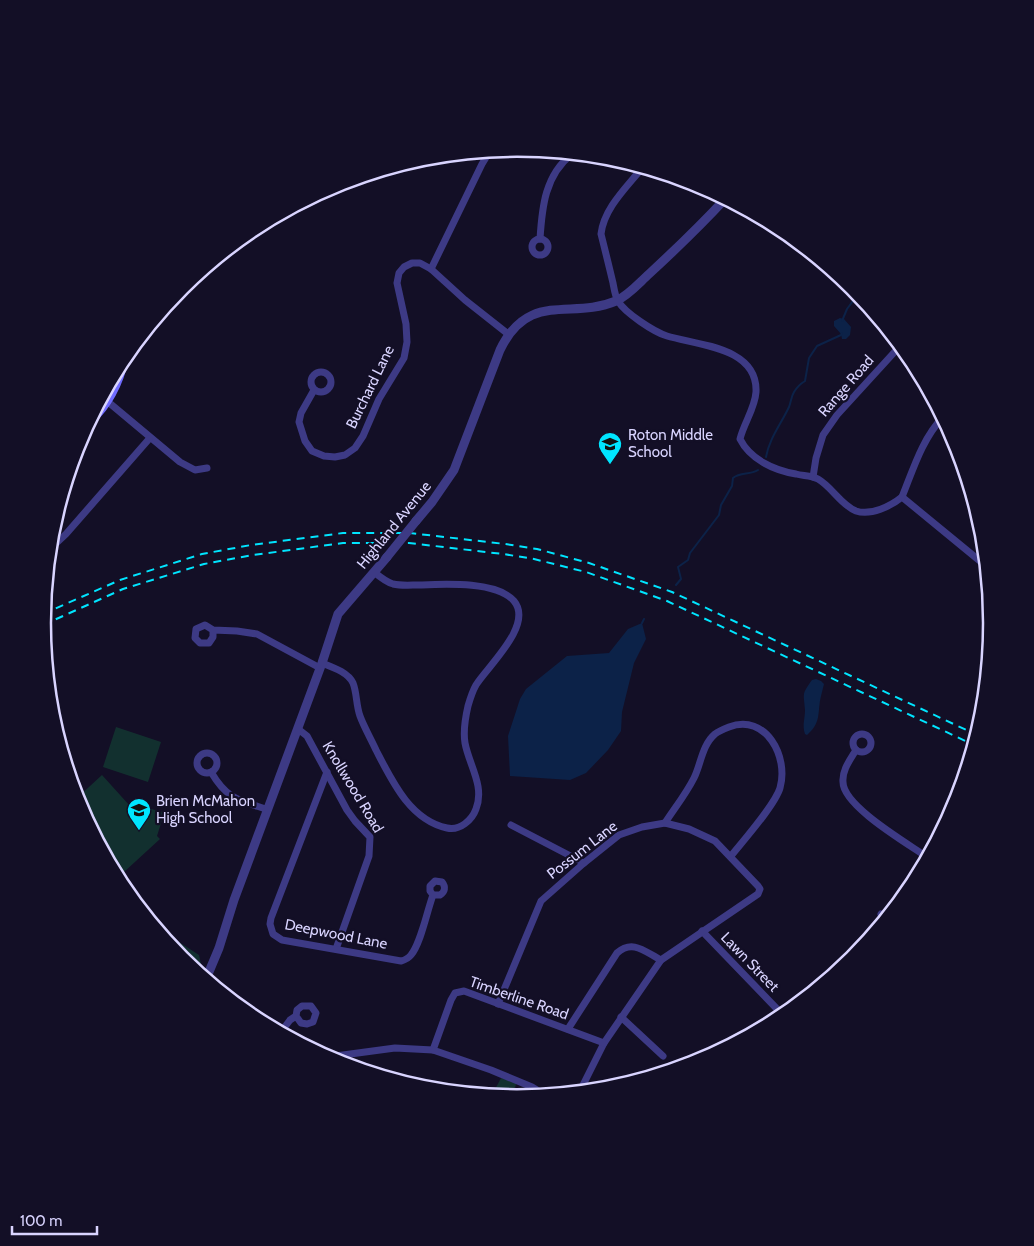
<svg xmlns="http://www.w3.org/2000/svg" width="1034" height="1246" viewBox="0 0 1034 1246" font-family="Cabin,sans-serif">
  <style>
    .green { fill: #12302f }
    .water { fill: #0c2248 }
    .lines { fill: none; stroke-linecap: round; stroke-linejoin: round }
    .stream { stroke: #0c2248; stroke-width: 2 }
    .minor { stroke: #3d3a85; stroke-width: 7 }
    .tertiary { stroke: #3d3a85; stroke-width: 9 }
    .secondary { stroke: #6f6bff; stroke-width: 10 }
    .rail { stroke: #00e5ff; stroke-width: 2; stroke-dasharray: 8 6; stroke-linecap: butt }
    .tertiary-bridge { stroke: #3d3a85; stroke-width: 9 }
    .labels { text-anchor: middle; dominant-baseline: central; stroke-width: 4.5; stroke-linejoin: round; paint-order: stroke }
    .street-label { font-size: 15px; fill: #d9d4ff; stroke: #130f26 }
    .poi-label { font-size: 15px; fill: #d9d4ff; stroke: #130f26; text-anchor: start }
    .rim { fill: none; stroke: #d9d4ff; stroke-width: 2.5 }
  </style>
  <rect width="100%" height="100%" fill="#130f26"/>
  <!-- green -->
  <g class="green">
    <path d="M116 727 161 742 148 782 103 767Z"/>
    <path d="M102 775 130 806 133 803 161 812 164 810 167 813 166 816 163 817 157 836 160 839 124 872 101 847 77 798Z"/>
    <path d="M156 927 199 955 201 964 196 971 181 958Z"/>
    <path d="M501 1078 517 1083 510 1097 492 1095Z"/>
  </g>
  <!-- water -->
  <g class="water">
    <path d="M840 318 844 319 851 327 850 335 846 339H842L841 334 834 326V321Z"/>
    <path d="M642 623 646 639 634 663 622 712 621 731 608 750 586 773 570 780 510 776 508 736 520 699 526 689 567 656 609 653 628 629Z"/>
    <path d="M816 679 821 681 824 684C823 688 822 692 821 696 817 712 822 722 807 735L805 734C802 725 805 719 805 710 804 693 801 695 812 680Z"/>
  </g>
  <g class="lines">
    <!-- stream -->
    <g class="stream">
      <path d="M842 321 847 309 858 294"/>
      <path d="M766 457C769 439 781 424 789 407 791 402 791 397 794 392 797 387 800 384 805 381L809 358 817 346 841 335 842 333"/>
      <path d="M676 585 681 579 678 567 688 560 690 553 719 515 721 505 732 486 733 478C740 472 750 475 758 470"/>
      <path d="M642 623 644 619"/>
    </g>
    <!-- minor -->
    <g class="minor">
      <path d="M642 168C627 187 604 208 601 234 605 250 609 266 613 283 614 288 615 296 618 301 625 313 654 332 667 336 697 345 758 347 756 392 755 408 744 423 740 439 750 459 773 470 796 474 803 476 811 475 818 479 832 487 841 505 856 511 871 516 891 506 902 497L986 566"/>
      <circle cx="540" cy="247" r="8"/>
      <path d="M540 239C542 207 545 175 572 154"/>
      <path d="M431 269 482 164 490 151"/>
      <circle cx="321" cy="382" r="10"/>
      <path d="M314 390 301 413 299 422 305 441 312 451 324 456 335 457 345 455 355 448 363 436 379 399 404 358 407 342 406 324 397 283 399 273 404 267 412 263H420L431 269 465 300 508 334"/>
      <path d="M107 401 180 462 195 470 207 468"/>
      <path d="M813 477 816 458 823 435 837 415 900 346"/>
      <path d="M902 497C913 470 922 439 943 417"/>
      <path d="M50 549 66 534 149 439"/>
      <path d="M213 630V637L209 643H200L195 638 196 629 205 625 213 630 237 631 257 634 320 668"/>
      <path d="M322 663C332 667 348 672 353 683 357 693 356 705 360 716 364 727 371 739 376 750 392 781 410 820 447 828 460 831 472 820 476 809 485 786 469 765 465 743 463 731 465 719 468 706 470 699 472 692 476 685 487 667 534 625 514 601 497 581 444 584 419 585 411 585 401 586 393 584 386 582 380 577 374 572"/>
      <path d="M49 691 52 689"/>
      <path d="M298 729 307 736 347 810 355 821 370 837 369 856 336 949"/>
      <circle cx="862" cy="743" r="9"/>
      <path d="M856 750C850 760 842 770 843 782 843 806 907 843 927 857"/>
      <circle cx="207" cy="763" r="10"/>
      <path d="M211 772C227 799 238 800 266 809"/>
      <path d="M327 772 271 918 270 924 273 934 282 940 401 961C405 960 408 959 411 955 421 943 427 911 433 895L430 891V886L435 881 442 882C446 887 445 892 440 895H433"/>
      <path d="M665 823C674 809 686 794 694 778 701 764 702 745 715 734 719 731 724 729 729 727 766 713 789 757 780 788 775 805 743 841 731 856"/>
      <path d="M511 825 584 863"/>
      <path d="M881 914 886 917"/>
      <path d="M702 931 779 1011 761 1028"/>
      <path d="M498 1004 541 901 584 863 619 835 642 827 665 823 689 829 715 841 758 886 760 889 758 894 661 960 604 1043 581 1089"/>
      <path d="M621 1017 663 1056"/>
      <path d="M568 1029 617 953C633 939 645 952 661 960"/>
      <path d="M281 1032 290 1020 296 1016 297 1010 302 1006H311L316 1013 313 1022 307 1024 301 1023 296 1016"/>
      <path d="M433 1050 451 1000 455 993 464 991 604 1043"/>
      <path d="M328 1057 395 1048 433 1050 491 1070 532 1087 545 1095"/>
    </g>
    <!-- tertiary -->
    <g class="tertiary">
      <path d="M416 521 432 502 454 470 500 350C529 290 571 320 616 301 629 295 639 283 649 274 675 250 701 225 725 199"/>
      <path d="M206 979 219 948 234 900 322 663 338 614 387 557"/>
    </g>
    <!-- secondary -->
    <path class="secondary" d="M89 422C107 405 119 382 124 358"/>
    <!-- rail -->
    <g class="rail">
      <path d="M43 614 120 580 202 554 251 545 343 533H410L505 544 537 549 589 563 672 592 977 735"/>
      <path d="M43 625 123 589 204 564 253 555 343 543H409L503 554 534 559 586 572 667 601 974 745"/>
    </g>
    <!-- tertiary-bridge -->
    <path class="tertiary-bridge" d="M387 557 416 521"/>
  </g>
  <!-- icons -->
  <defs>
    <g id="school-pin" transform="scale(1.25)"><path d="M0 17L-7.5 6A9.5 9.5 0 1 1 7.5 6Z" fill="#00e5ff" stroke="#130f26"/><path d="M0-5L7-2L0 1L-7-2ZM-4 1L0 2.5L4 1V4Q0 6-4 4Z" fill="#111"/></g>
  </defs>
  <g fill-rule="evenodd">
    <use href="#school-pin" x="610" y="444"/>
    <use href="#school-pin" x="139" y="810"/>
  </g>
  <g class="labels">
    <!-- street labels -->
    <g class="street-label">
      <text transform="translate(846 386) rotate(-49)">Range Road</text>
      <text transform="translate(370 387) rotate(-64)">Burchard Lane</text>
      <text transform="translate(394 525) rotate(-51)">Highland Avenue</text>
      <text transform="translate(353 787) rotate(59)">Knollwood Road</text>
      <text transform="translate(582 850) rotate(-38)">Possum Lane</text>
      <text transform="translate(336 934) rotate(11)">Deepwood Lane</text>
      <text transform="translate(750 962) rotate(46)">Lawn Street</text>
      <text transform="translate(519 998) rotate(19)">Timberline Road</text>
    </g>
    <!-- poi labels -->
    <g class="poi-label">
      <text x="628" y="435">Roton Middle<tspan x="628" dy="17">School</tspan></text>
      <text x="156" y="801">Brien McMahon<tspan x="156" dy="17">High School</tspan></text>
    </g>
  </g>
  <!-- crop -->
  <path d="M0 0H1034V1246H0ZM51 623a466 466 0 1 1 932 0a466 466 0 1 1-932 0Z" fill="#130f26" fill-rule="evenodd"/>
  <path class="rim" d="M51 623a466 466 0 1 1 932 0a466 466 0 1 1-932 0Z"/>
  <!-- scale -->
  <path d="M12 1226v8h85v-8" fill="none" stroke="#d9d4ff" stroke-width="2.5"/>
  <text x="20" y="1226" font-size="15" fill="#d9d4ff" stroke="#130f26" stroke-width="4" paint-order="stroke">100 m</text>
</svg>
